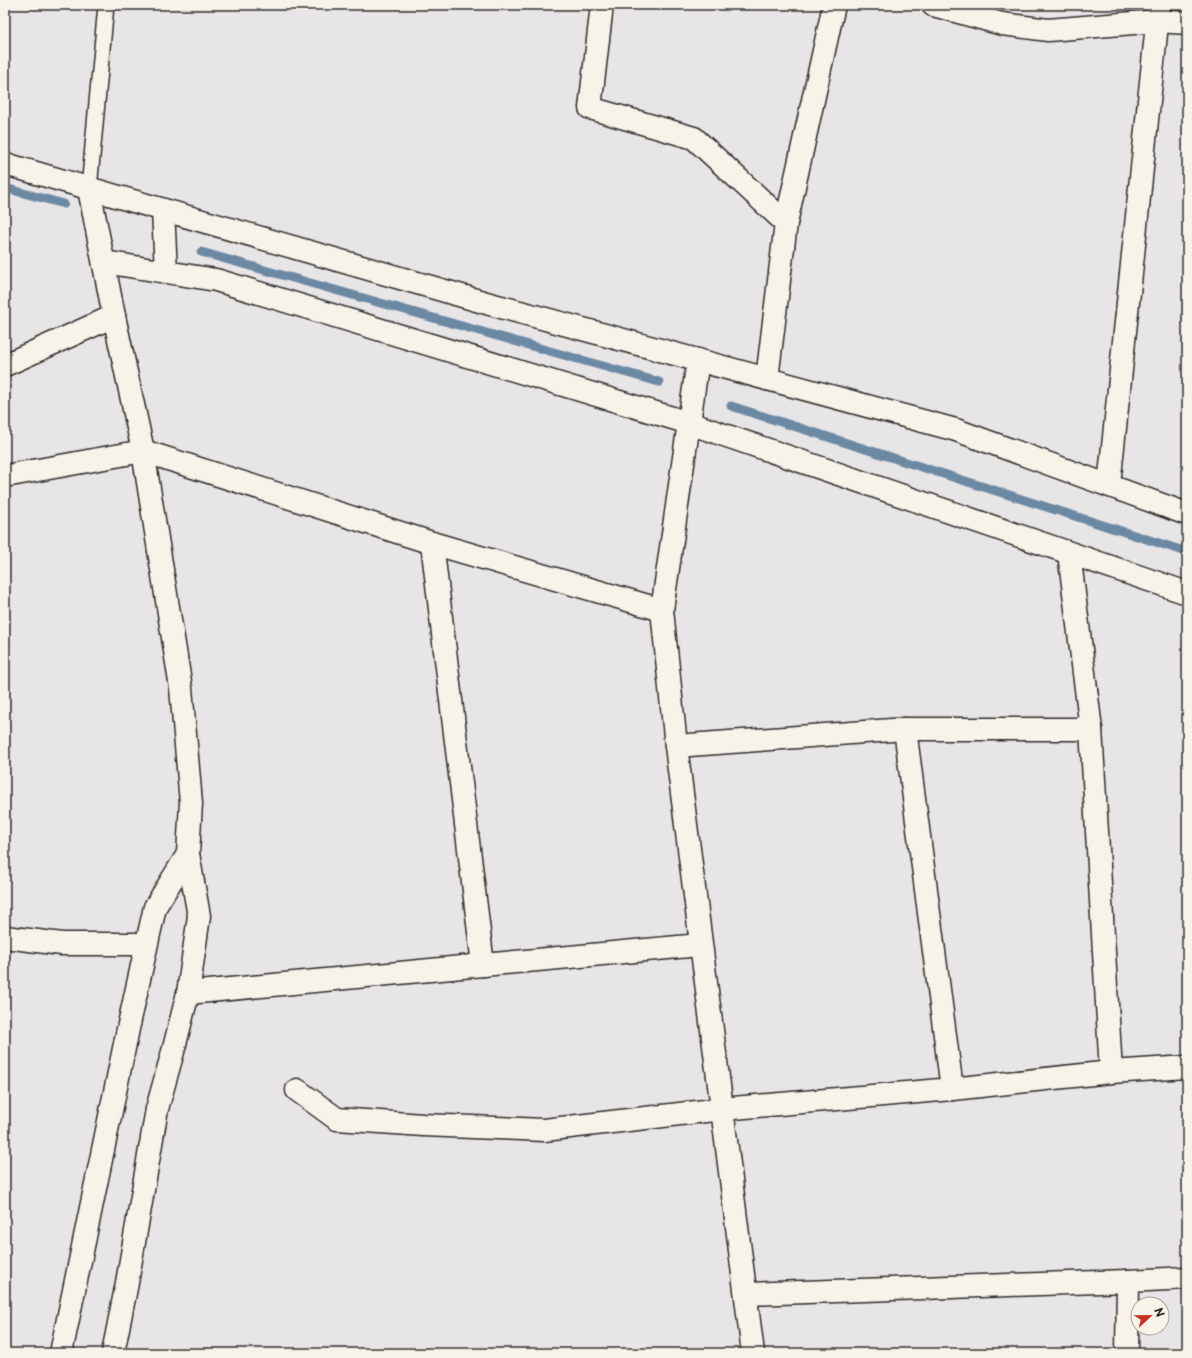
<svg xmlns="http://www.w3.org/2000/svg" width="1192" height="1358" viewBox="0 0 1192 1358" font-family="'Playpen Sans',sans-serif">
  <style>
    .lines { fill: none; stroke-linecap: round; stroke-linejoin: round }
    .stream { stroke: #6c89a4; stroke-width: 9 }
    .service-casing { stroke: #2b2b2b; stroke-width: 18 }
    .minor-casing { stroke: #2b2b2b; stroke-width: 25 }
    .tertiary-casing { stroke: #2b2b2b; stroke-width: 25 }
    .secondary-casing { stroke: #2b2b2b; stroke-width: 25 }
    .service { stroke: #f7f3e8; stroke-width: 15 }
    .minor { stroke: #f7f3e8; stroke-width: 22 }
    .tertiary { stroke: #f7f3e8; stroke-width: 22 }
    .secondary { stroke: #f7f3e8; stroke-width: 22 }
  </style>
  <rect width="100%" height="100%" fill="#e8e5e6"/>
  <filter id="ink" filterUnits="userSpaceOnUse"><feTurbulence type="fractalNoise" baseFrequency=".025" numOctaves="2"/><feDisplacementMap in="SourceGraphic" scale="8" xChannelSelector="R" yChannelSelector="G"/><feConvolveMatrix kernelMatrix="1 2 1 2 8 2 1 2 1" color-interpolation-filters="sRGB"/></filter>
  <g filter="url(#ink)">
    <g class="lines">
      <!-- stream -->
      <g class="stream">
        <path d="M5 188 64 204"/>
        <path d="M201 252 659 382"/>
        <path d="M731 406 1187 552"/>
      </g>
      <!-- service casing -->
      <g class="service-casing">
        <path id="service" d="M89 189 106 5"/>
      </g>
      <!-- minor casing -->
      <g class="minor-casing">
        <g id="minor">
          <path d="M602 5 590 108 694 138 786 223 767 379"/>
          <path d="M933 5 1002 24 1048 30 1158 21 1187 23"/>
          <path d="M163 210 166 272"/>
          <path d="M786 223 834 5"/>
          <path d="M104 262 216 280 689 423 1187 593"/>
          <path d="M698 360 662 610 676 746 753 1353"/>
          <path d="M5 365 114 316"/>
          <path d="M5 476 143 451 432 543 662 610"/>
          <path d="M1109 485 1159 5"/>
          <path d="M432 543 483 965"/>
          <path d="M1069 553 1091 729 1111 1072 1187 1067"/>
          <path d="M676 746 905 729H1091"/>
          <path d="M5 937 62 944H146"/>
          <path d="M188 993 483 965 700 945"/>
          <path d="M952 1089 1111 1072"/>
          <path d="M297 1090 337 1119 423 1125 544 1130 722 1109 952 1089 905 729"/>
          <path d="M1128 1281 1187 1278"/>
          <path d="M746 1294 1128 1281 1127 1353"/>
        </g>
      </g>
      <!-- tertiary casing -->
      <g class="tertiary-casing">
        <g id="tertiary">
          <path d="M89 189 114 316 143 451 181 688 191 803 188 854 199 916 188 993 174 1048 157 1109 127 1283 113 1353"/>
          <path d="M61 1353 128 1029 155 907 188 854"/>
        </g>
      </g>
      <!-- secondary casing -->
      <g class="secondary-casing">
        <path id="secondary" d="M5 164 490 304 956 430 1187 514"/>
      </g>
      <!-- service -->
      <use href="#service" class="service"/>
      <!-- minor -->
      <use href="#minor" class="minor"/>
      <!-- tertiary -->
      <use href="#tertiary" class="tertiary"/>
      <!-- secondary -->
      <use href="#secondary" class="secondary"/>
    </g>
  </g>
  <!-- margin -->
  <rect width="1192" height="1358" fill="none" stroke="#f7f3e8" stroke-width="20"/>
  <rect x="10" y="10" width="1172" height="1338" fill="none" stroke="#2b2b2b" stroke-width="1.5" filter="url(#ink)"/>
  <!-- north arrow -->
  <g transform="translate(1150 1316) rotate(68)"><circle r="19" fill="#f7f3e8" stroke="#a5a39c"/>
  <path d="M0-3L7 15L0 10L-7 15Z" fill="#c8321e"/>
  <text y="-6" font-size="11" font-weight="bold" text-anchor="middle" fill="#2b2b2b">N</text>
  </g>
</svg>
